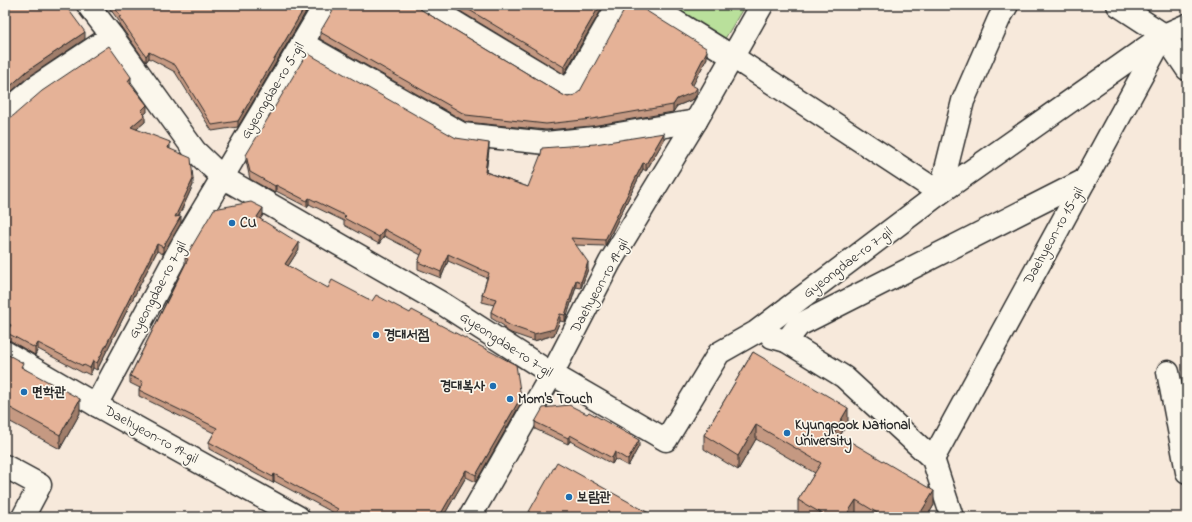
<svg xmlns="http://www.w3.org/2000/svg" width="1192" height="522" viewBox="0 0 1192 522" font-family="'Indie Flower','Poor Story',sans-serif">
  <style>
    .green { fill: #b9e09b; stroke: #728663 }
    .lines { fill: none; stroke-linecap: round; stroke-linejoin: round }
    .minor-casing { stroke: #2b2b2b; stroke-width: 25 }
    .minor { stroke: #fbf7ec; stroke-width: 22 }
    .wall { fill: #c59982; stroke: #2b2b2b }
    .shaded-wall { fill: #a07d6a; stroke: #2b2b2b }
    .building { fill: #e5b297; stroke: #2b2b2b }
    .poi-dot { fill: #1f6fb2; stroke: #fbf7ec; stroke-width: 1.5 }
    .labels { text-anchor: middle; dominant-baseline: central; stroke-width: 3.5; stroke-linejoin: round; paint-order: stroke }
    .street-label { font-size: 14px; fill: #2b2b2b; stroke: #fbf7ec }
    .poi-label { font-size: 14px; font-weight: bold; fill: #2b2b2b; stroke: #fbf7ec; text-anchor: start }
  </style>
  <rect width="100%" height="100%" fill="#f7e9db"/>
  <filter id="ink" filterUnits="userSpaceOnUse"><feTurbulence type="fractalNoise" baseFrequency=".025" numOctaves="2"/><feDisplacementMap in="SourceGraphic" scale="8" xChannelSelector="R" yChannelSelector="G"/><feConvolveMatrix kernelMatrix="1 2 1 2 8 2 1 2 1" color-interpolation-filters="sRGB"/></filter>
  <g filter="url(#ink)">
    <!-- green -->
    <path class="green" d="M663 5H745L723 42Z"/>
    <g class="lines">
      <!-- minor casing -->
      <g class="minor-casing">
        <g id="minor">
          <path d="M88 5 112 36 195 151 222 177 443 304 552 374 666 440 719 353 756 332 940 193 1164 35"/>
          <path d="M426 5 569 91 618 5"/>
          <path d="M649 5 733 57 940 193"/>
          <path d="M1118 5 1164 35 1187 69"/>
          <path d="M302 43 462 134 546 143 594 138 696 121"/>
          <path d="M5 113 34 88 112 36"/>
          <path d="M940 193 963 101 999 19 1007 5"/>
          <path d="M772 337 786 341 844 377 933 459 952 517"/>
          <path d="M786 341 799 325 1085 180"/>
          <path d="M5 352 96 405 298 517"/>
          <path d="M1168 372 1187 472"/>
          <path d="M96 405 182 245 325 5"/>
          <path d="M933 459 1164 35 1187 25"/>
          <path d="M5 466 40 485 23 517"/>
          <path d="M470 517 552 374 610 262 696 121 762 5"/>
        </g>
      </g>
      <!-- minor -->
      <use href="#minor" class="minor"/>
    </g>
    <!-- wall -->
    <g class="wall">
      <path d="M107 5H310L238 127 212 131 175 72 149 58 146 62 119 24V21Z"/>
      <path d="M450 5H604L564 74Z"/>
      <path d="M420 9 563 95 568 97 707 58 692 86 697 94 694 99 677 106 673 112 592 126 546 130 466 122 320 39V32Z"/>
      <path d="M131 83 130 84 147 112 144 114 145 122 136 129 170 149 193 185 179 216 181 223 163 254 157 251 97 370 93 368 90 375 84 372 83 373 38 349 35 355 11 341 6 340V333L8 330 5 328V118L7 119Z"/>
      <path d="M456 138 489 149 486 172 528 187 664 140 646 171 643 169 605 246 575 245 588 269 581 288 576 287 566 319 565 322 560 321 554 335 534 341 511 333 504 329V326L491 318V312L494 305 482 302V295L487 278 448 261 441 278 418 269V262L421 255 384 236 379 244 344 225V221L309 204 307 207 276 191 275 193 250 179 246 161V155Z"/>
      <path d="M263 215 260 219 299 249 288 266 521 403 476 482 466 477 443 517H336V514L274 481 273 483 209 449V442L214 433 139 396V390L140 388 130 383V376L185 264V258Z"/>
      <path d="M753 352 848 422 840 436 934 505 927 517H860L856 514 854 517H803L798 514V500L815 473 756 439 738 470 704 449V435Z"/>
      <path d="M5 353 80 413 60 449 5 419Z"/>
      <path d="M535 422 639 446 628 466 615 459 612 464 570 441 568 444 535 429Z"/>
    </g>
    <!-- shaded-wall -->
    <g class="shaded-wall">
      <path d="M306 5H310L238 127V121Z"/>
      <path d="M600 5H604L564 74V67Z"/>
      <path d="M85 32V39L27 78 5 97V91L27 71Z"/>
      <path d="M707 51V58L690 91V84Z"/>
      <path d="M149 52V58L146 62V56Z"/>
      <path d="M131 77V83L128 88V81Z"/>
      <path d="M697 88V94L694 99 677 106 673 112V105L677 99Z"/>
      <path d="M147 105V112L141 117V111Z"/>
      <path d="M145 115V122L131 134V127Z"/>
      <path d="M664 133V140L646 171V164Z"/>
      <path d="M170 142V148L168 154V148Z"/>
      <path d="M489 143V149L485 179V172Z"/>
      <path d="M643 163V169L605 246V240Z"/>
      <path d="M193 179V185L175 224V217Z"/>
      <path d="M276 185V191L275 193V186Z"/>
      <path d="M309 198V204L307 207V201Z"/>
      <path d="M263 208V215L257 224V217Z"/>
      <path d="M181 216V223L163 254V247Z"/>
      <path d="M384 229V236L379 244V237Z"/>
      <path d="M299 243V249L285 271V264Z"/>
      <path d="M157 244V251L97 370V363Z"/>
      <path d="M448 254V261L441 278V272Z"/>
      <path d="M588 262V269L581 288V282Z"/>
      <path d="M576 280V287L566 319 565 322V315Z"/>
      <path d="M560 314V321L554 335 534 341V334Z"/>
      <path d="M38 343V349L35 355V348Z"/>
      <path d="M93 361V368L90 375V368Z"/>
      <path d="M521 397V403L476 482V475Z"/>
      <path d="M80 399V413L60 449V435Z"/>
      <path d="M848 408V422L834 446V432Z"/>
      <path d="M756 425V439L738 470V456Z"/>
      <path d="M570 435V441L568 444V438Z"/>
      <path d="M639 440V446L628 466V460Z"/>
      <path d="M615 452V459L612 464V458Z"/>
      <path d="M466 470V477L443 517H439Z"/>
      <path d="M274 474V481L273 483V477Z"/>
      <path d="M934 491V505L927 517H918Z"/>
      <path d="M856 500V514L854 517H845Z"/>
      <path d="M6 511V517H5V514Z"/>
    </g>
    <!-- building -->
    <g class="building">
      <path d="M5 5H65L85 32 27 71 5 91Z"/>
      <path d="M112 5H306L238 121 212 125 175 65 149 52 146 56 119 17 121 16Z"/>
      <path d="M336 5H416L420 9 563 95 568 97 575 95 580 91 627 5H637L706 48 707 51 690 84 697 88 694 92 677 99 673 105 592 119 546 124 466 115 320 32Z"/>
      <path d="M461 5H600L564 67Z"/>
      <path d="M109 46 131 77 128 81 147 105 141 111 145 115 131 127 170 142 168 148 191 158 193 179 175 217 181 216 163 247 157 244 97 363 93 361 90 368 84 365 83 366 38 343 35 348 11 335 6 333 11 325 5 322V154H6L5 148V118L7 119 13 116 42 91Z"/>
      <path d="M307 53 456 138 489 143 485 172 528 187 541 154 542 148 595 144 664 133 646 164 643 163 605 240 571 238 588 262 581 282 576 280 566 312 565 315 560 314 554 329 534 334 511 326 504 322 505 320 491 312 496 299 482 295 489 273 448 254 441 272 418 262 423 250 384 229 379 237 344 218 346 216 309 198 307 201 276 185 275 186 250 172 246 155Z"/>
      <path d="M251 202 263 208 257 217 299 243 285 264 328 288 332 280 372 301 376 295 410 313 412 310 516 365 521 397 476 475 466 470 439 517H344L336 513 338 509 274 474 273 477 209 442 217 428 139 390 143 382 130 376 188 259 185 258 214 209Z"/>
      <path d="M753 352 848 408 834 432 934 491 918 517H884L856 500 845 517H828L798 500 821 463 756 425 738 456 704 435Z"/>
      <path d="M5 353 23 363 21 367 80 399 60 435 5 405Z"/>
      <path d="M569 405 587 414 589 412 639 440 628 460 615 452 612 458 570 435 568 438 535 422 543 408Z"/>
      <path d="M557 462 656 517H526Z"/>
    </g>
  </g>
  <!-- markers -->
  <g class="poi-dot">
    <circle cx="232" cy="223" r="4"/>
    <circle cx="376" cy="335" r="4"/>
    <circle cx="493" cy="386" r="4"/>
    <circle cx="24" cy="392" r="4"/>
    <circle cx="510" cy="399" r="4"/>
    <circle cx="787" cy="433" r="4"/>
    <circle cx="569" cy="497" r="4"/>
  </g>
  <g class="labels">
    <!-- street labels -->
    <g class="street-label">
      <text transform="translate(273 91) rotate(-59)">Gyeongdae-ro 5-gil</text>
      <text transform="translate(1054 236) rotate(-61)">Daehyeon-ro 15-gil</text>
      <text transform="translate(848 263) rotate(-37)">Gyeongdae-ro 7-gil</text>
      <text transform="translate(600 286) rotate(-61)">Daehyeon-ro 19-gil</text>
      <text transform="translate(158 290) rotate(-62)">Gyeongdae-ro 7-gil</text>
      <text transform="translate(506 345) rotate(33)">Gyeongdae-ro 7-gil</text>
      <text transform="translate(151 435) rotate(29)">Daehyeon-ro 19-gil</text>
    </g>
    <!-- poi labels -->
    <g class="poi-label">
      <text x="240" y="223">CU</text>
      <text x="384" y="335">경대서점</text>
      <text x="485" y="386" text-anchor="end">경대복사</text>
      <text x="32" y="392">면학관</text>
      <text x="518" y="399">Mom's Touch</text>
      <text x="795" y="425">Kyungpook National<tspan x="795" dy="16">University</tspan></text>
      <text x="577" y="497">보람관</text>
    </g>
  </g>
  <!-- margin -->
  <rect width="1192" height="522" fill="none" stroke="#fbf7ec" stroke-width="20"/>
  <rect x="10" y="10" width="1172" height="502" fill="none" stroke="#2b2b2b" stroke-width="1.5" filter="url(#ink)"/>
</svg>
